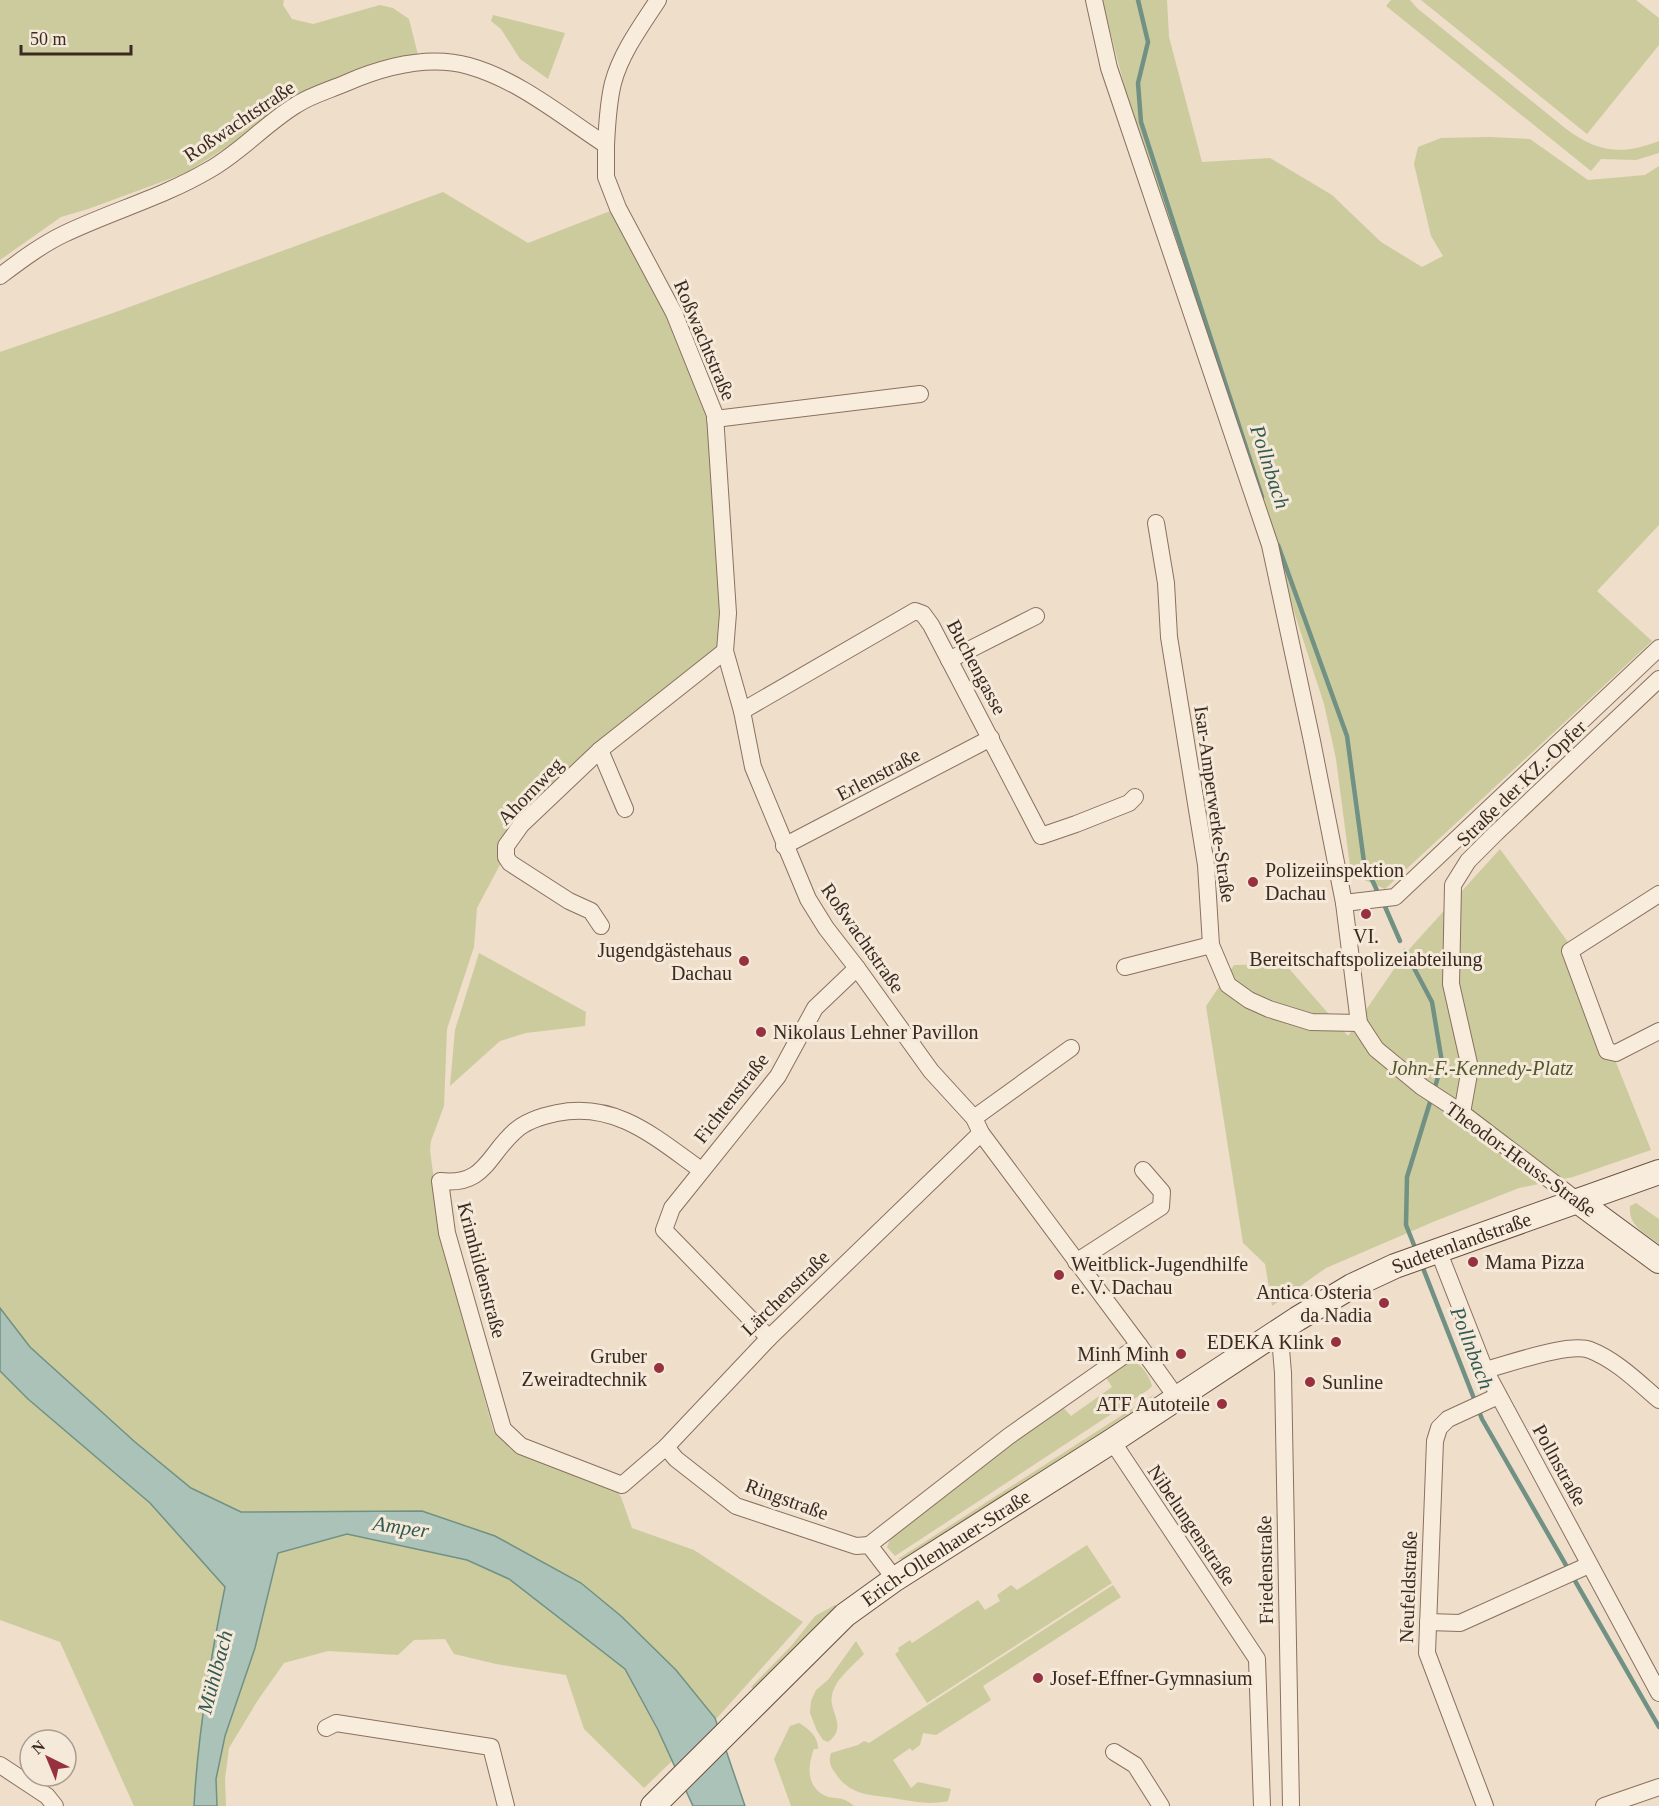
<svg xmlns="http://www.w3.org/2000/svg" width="1659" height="1806" viewBox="0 0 1659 1806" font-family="'Times New Roman',serif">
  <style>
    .green { fill: #cccb9e }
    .water { fill: #aac2b8; stroke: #719184; stroke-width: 1.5 }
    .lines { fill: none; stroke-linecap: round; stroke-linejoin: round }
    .stream { stroke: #719184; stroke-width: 4.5 }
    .street-casing { stroke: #8a705f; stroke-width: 18 }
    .secondary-casing { stroke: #6c5142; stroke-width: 26 }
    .street { stroke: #f8eddd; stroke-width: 16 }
    .secondary { stroke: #f8eddd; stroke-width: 24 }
    .poi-dot { fill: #97313f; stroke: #f5e9d9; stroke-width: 2 }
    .labels { text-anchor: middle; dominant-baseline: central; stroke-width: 6; stroke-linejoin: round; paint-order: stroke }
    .street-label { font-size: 20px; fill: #3b2a22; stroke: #f5e9d9 }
    .poi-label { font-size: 20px; fill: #3b2a22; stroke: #f5e9d9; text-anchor: start }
    .park-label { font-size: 20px; font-style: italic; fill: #515729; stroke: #f5e9d9 }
    .water-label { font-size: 21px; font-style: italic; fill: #325a52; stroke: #f5e9d9 }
  </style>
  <rect width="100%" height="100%" fill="#eedeca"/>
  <!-- green -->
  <g class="green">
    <path d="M0 0H284L283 5 292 19 313 24 380 5 393 8 409 19 418 55 367 66 293 95 233 143 186 173 88 209 61 217 0 260Z"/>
    <path d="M1102 0H1167L1169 37 1202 162 1270 158 1332 195 1381 242 1422 267 1443 256 1431 236 1414 164 1418 147 1441 138 1490 137 1530 139 1588 180 1645 175 1659 166V525L1597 591 1652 641 1385 889 1351 874 1336 759 1324 704 1128 100Z"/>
    <path d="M1391 0H1410L1417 8 1565 128C1596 152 1622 156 1659 141V153L1636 160 1601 159 1591 171 1386 6Z"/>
    <path d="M1421 0H1636L1659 18V45L1587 134Z"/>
    <path d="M493 15 565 33 548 79 520 59 501 29 491 21Z"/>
    <path d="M443 192 528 243 618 208 715 415 725 651 521 825 477 908 474 947 447 1029 444 1106 431 1141 430 1150 441 1234 493 1430 516 1451 615 1488 621 1497 632 1528 694 1550 803 1622 717 1718 644 1788 584 1729 566 1675 496 1664 454 1654 445 1639 414 1640 398 1655 328 1651 284 1663 258 1700 229 1748 225 1779 226 1806H217L216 1779 225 1736 255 1648 278 1553 347 1534 467 1560 509 1579 625 1669 673 1760 715 1718 422 1511 241 1512 191 1488 135 1442 30 1347 0 1308V352L113 313Z"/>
    <path d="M1500 849 1568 942 1651 1150 1573 1177 1519 1188 1433 1222 1326 1268 1272 1306 1265 1264 1243 1243 1206 1006 1234 965 1285 964 1348 1036 1403 956Z"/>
    <path d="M479 953 586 1012 585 1026 526 1033 500 1041 450 1086 455 1030Z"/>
    <path d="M1636 1203 1659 1219V1244C1645 1233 1628 1226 1630 1206Z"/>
    <path d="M1132 1360C1141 1364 1150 1376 1152 1386L1148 1390 895 1556 887 1547 891 1536 1061 1405 1071 1416 1112 1387 1105 1376Z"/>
    <path d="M0 1371 28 1399 150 1503 225 1587C210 1660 198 1732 194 1806H134L60 1642 0 1620Z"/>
    <path d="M1155 1394 1146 1403 907 1559H898Z"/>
    <path d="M1087 1545 1112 1583 927 1703 895 1654 899 1651 898 1648 910 1640 912 1643 978 1600 985 1610 1000 1601 997 1595 1011 1585 1017 1590Z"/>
    <path d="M1113 1585 1121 1597 983 1686 991 1700 936 1735 923 1733 920 1745 912 1751 910 1748 893 1760 911 1788 918 1782 951 1789 948 1801C927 1805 919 1802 898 1799 874 1794 852 1798 836 1774 831 1767 828 1762 831 1753L858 1745 864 1741 869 1743Z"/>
    <path d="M835 1605 837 1608 753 1689 751 1687 792 1645 815 1616Z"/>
    <path d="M856 1641 864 1654C853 1666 836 1678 832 1695 828 1711 849 1727 828 1742L823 1740 817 1731 810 1713 811 1701 816 1690 828 1680Z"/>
    <path d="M799 1723C810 1730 818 1736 818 1749H814C808 1764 806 1784 822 1794 833 1801 841 1794 854 1806H791L774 1759 790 1726Z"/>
  </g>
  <!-- water -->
  <path class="water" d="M0 1308 30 1347 135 1442 191 1488 241 1512 422 1511 495 1536 581 1583 621 1616 676 1670 715 1718 745 1806H693L658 1730 625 1669 509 1579 467 1560 347 1534 278 1553 255 1648 225 1736 216 1779 217 1806H194C198 1732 210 1660 225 1587L150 1503 28 1399 0 1371Z"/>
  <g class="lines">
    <!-- stream -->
    <g class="stream">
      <path d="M1138 0 1148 42 1138 83 1141 122 1262 497"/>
      <path d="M1278 545 1347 736 1364 862 1379 895"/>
      <path d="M1383 902 1400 941"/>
      <path d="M1405 951 1432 1002 1442 1062 1434 1091"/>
      <path d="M1416 1250 1406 1225 1407 1177 1431 1099"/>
      <path d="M1421 1263 1482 1419 1659 1727"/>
    </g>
    <!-- street casing -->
    <g class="street-casing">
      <g id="street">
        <path d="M1094 0 1109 68 1270 545 1312 741 1344 903 1359 1023 1376 1049 1422 1087 1462 1113 1579 1202"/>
        <path d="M606 145C607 125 608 103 613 83 621 53 641 26 658 0"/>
        <path d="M0 276C20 261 41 245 64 234 112 211 163 197 209 170 241 152 265 124 296 105 311 95 330 90 346 83 383 67 429 55 469 66 519 80 563 117 606 145V177L618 208 674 313 715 415 728 613 725 651 742 711 753 767 808 899 826 928 857 968 931 1071 974 1118 981 1133 1139 1345 1177 1398"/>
        <path d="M715 419 920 394"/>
        <path d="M1156 523 1166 583 1169 637 1206 865 1211 945 1228 985 1249 1000 1269 1009 1311 1022 1359 1023"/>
        <path d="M949 660 1036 616"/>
        <path d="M742 711 915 611 923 614 931 625 1041 836 1076 824 1129 803 1135 797"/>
        <path d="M600 750 625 809"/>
        <path d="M784 846 991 738"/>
        <path d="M1659 894 1570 951 1607 1051 1616 1053 1659 1031"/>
        <path d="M1344 903 1395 897 1659 648"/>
        <path d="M601 926 591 911 569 901 510 863 506 857V846L521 825 600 750 725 651"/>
        <path d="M1125 967 1211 945"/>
        <path d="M1462 1113 1470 1068 1451 984 1453 885 1468 861 1496 833 1659 679"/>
        <path d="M974 1118 1071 1048"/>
        <path d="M701 1170C656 1138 616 1101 557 1113 542 1116 526 1121 515 1131 487 1156 485 1186 440 1181L447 1233 503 1429 521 1446 622 1485 666 1447 769 1338 981 1133"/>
        <path d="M1438 1250 1485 1370 1659 1693"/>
        <path d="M1076 1262 1161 1207 1162 1192 1143 1170"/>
        <path d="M1273 1334 1281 1349 1283 1373 1291 1806"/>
        <path d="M769 1338 664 1230 672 1208 778 1076 815 1008 857 968"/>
        <path d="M1485 1370C1509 1364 1569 1342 1590 1350 1616 1360 1638 1382 1659 1400"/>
        <path d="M1112 1441 1257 1659 1262 1806"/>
        <path d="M666 1447 676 1459 736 1506 856 1546 869 1545 895 1579"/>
        <path d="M869 1545 1009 1436 1139 1345"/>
        <path d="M1428 1622 1460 1623 1589 1565"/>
        <path d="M326 1728 336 1723 491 1747 506 1806"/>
        <path d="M1114 1752 1135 1765 1161 1806"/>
        <path d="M0 1765 47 1796 55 1806"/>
        <path d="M1485 1806 1427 1653 1435 1441 1439 1428 1448 1419 1498 1396"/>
        <path d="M1604 1806 1659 1787"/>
      </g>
    </g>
    <!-- secondary casing -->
    <g class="secondary-casing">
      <g id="secondary">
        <path d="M1579 1202 1659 1261"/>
        <path id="s1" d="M653 1806 845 1615 895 1579 1112 1441 1297 1319 1352 1286 1395 1266 1659 1172"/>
      </g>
    </g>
    <!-- street -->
    <use href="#street" class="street"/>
    <!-- secondary -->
    <use href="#secondary" class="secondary"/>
  </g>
  <!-- markers -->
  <g class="poi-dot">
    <circle cx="1253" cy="882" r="6"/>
    <circle cx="1366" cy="914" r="6"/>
    <circle cx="744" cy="961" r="6"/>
    <circle cx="761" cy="1032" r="6"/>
    <circle cx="1473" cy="1262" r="6"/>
    <circle cx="1059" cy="1275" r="6"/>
    <circle cx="1384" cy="1303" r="6"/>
    <circle cx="1336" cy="1342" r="6"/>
    <circle cx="1181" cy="1354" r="6"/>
    <circle cx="659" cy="1368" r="6"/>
    <circle cx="1310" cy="1382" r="6"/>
    <circle cx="1222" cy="1404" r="6"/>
    <circle cx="1038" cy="1678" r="6"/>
  </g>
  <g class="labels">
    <!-- street labels -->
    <g class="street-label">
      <text transform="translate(239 121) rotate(-34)">Roßwachtstraße</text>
      <text transform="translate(705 340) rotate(67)">Roßwachtstraße</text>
      <text transform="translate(977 667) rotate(62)">Buchengasse</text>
      <text transform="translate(878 774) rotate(-28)">Erlenstraße</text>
      <text transform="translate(1521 783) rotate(-44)">Straße der KZ.-Opfer</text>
      <text transform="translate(530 791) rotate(-46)">Ahornweg</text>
      <text transform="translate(1215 804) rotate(82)">Isar-Amperwerke-Straße</text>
      <text transform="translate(863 938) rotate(55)">Roßwachtstraße</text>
      <text transform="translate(731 1098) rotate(-52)">Fichtenstraße</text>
      <text transform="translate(1521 1159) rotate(36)">Theodor-Heuss-Straße</text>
      <text stroke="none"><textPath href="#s1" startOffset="993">Sudetenlandstraße</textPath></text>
      <text transform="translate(482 1270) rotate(75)">Krimhildenstraße</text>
      <text transform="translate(785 1293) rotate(-44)">Lärchenstraße</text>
      <text transform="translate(1560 1465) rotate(61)">Pollnstraße</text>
      <text transform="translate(787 1499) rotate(20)">Ringstraße</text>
      <text transform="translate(1192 1525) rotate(56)">Nibelungenstraße</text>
      <text stroke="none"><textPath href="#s1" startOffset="392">Erich-Ollenhauer-Straße</textPath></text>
      <text transform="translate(1265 1570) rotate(-91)">Friedenstraße</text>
      <text transform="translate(1408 1587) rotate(-88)">Neufeldstraße</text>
    </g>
    <!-- poi labels -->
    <g class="poi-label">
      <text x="1265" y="870">Polizeiinspektion<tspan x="1265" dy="23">Dachau</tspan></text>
      <text x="1366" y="936" text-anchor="middle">VI.<tspan x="1366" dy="23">Bereitschaftspolizeiabteilung</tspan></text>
      <text x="732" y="950" text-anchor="end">Jugendgästehaus<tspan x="732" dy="23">Dachau</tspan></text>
      <text x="773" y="1032">Nikolaus Lehner Pavillon</text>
      <text x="1485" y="1262">Mama Pizza</text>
      <text x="1071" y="1264">Weitblick-Jugendhilfe<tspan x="1071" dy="23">e. V. Dachau</tspan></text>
      <text x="1372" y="1292" text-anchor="end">Antica Osteria<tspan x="1372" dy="23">da Nadia</tspan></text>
      <text x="1324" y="1342" text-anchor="end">EDEKA Klink</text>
      <text x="1169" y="1354" text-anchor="end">Minh Minh</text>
      <text x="647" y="1356" text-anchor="end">Gruber<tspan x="647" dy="23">Zweiradtechnik</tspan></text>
      <text x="1322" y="1382">Sunline</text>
      <text x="1210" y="1404" text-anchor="end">ATF Autoteile</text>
      <text x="1050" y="1678">Josef-Effner-Gymnasium</text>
    </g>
    <!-- park labels -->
    <g class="park-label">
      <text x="1481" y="1068">John-F.-Kennedy-Platz</text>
    </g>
    <!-- water labels -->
    <g class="water-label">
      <text transform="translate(1270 467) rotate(72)">Pollnbach</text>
      <text transform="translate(1472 1348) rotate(69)">Pollnbach</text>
      <text transform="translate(401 1527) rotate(8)">Amper</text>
      <text transform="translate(215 1672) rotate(-75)">Mühlbach</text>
    </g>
  </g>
  <!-- north arrow -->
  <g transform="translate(48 1758) rotate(317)"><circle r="28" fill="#f5e9d9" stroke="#ab9d90" stroke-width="1.5"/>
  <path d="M0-4.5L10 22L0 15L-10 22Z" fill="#97313f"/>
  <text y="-9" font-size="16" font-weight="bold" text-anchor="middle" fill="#3b2a22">N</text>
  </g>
  <!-- scale -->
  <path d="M21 45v9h110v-9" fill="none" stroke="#3b2a22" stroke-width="3"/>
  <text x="30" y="45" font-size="18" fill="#3b2a22" stroke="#f5e9d9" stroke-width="4.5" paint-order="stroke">50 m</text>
</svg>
